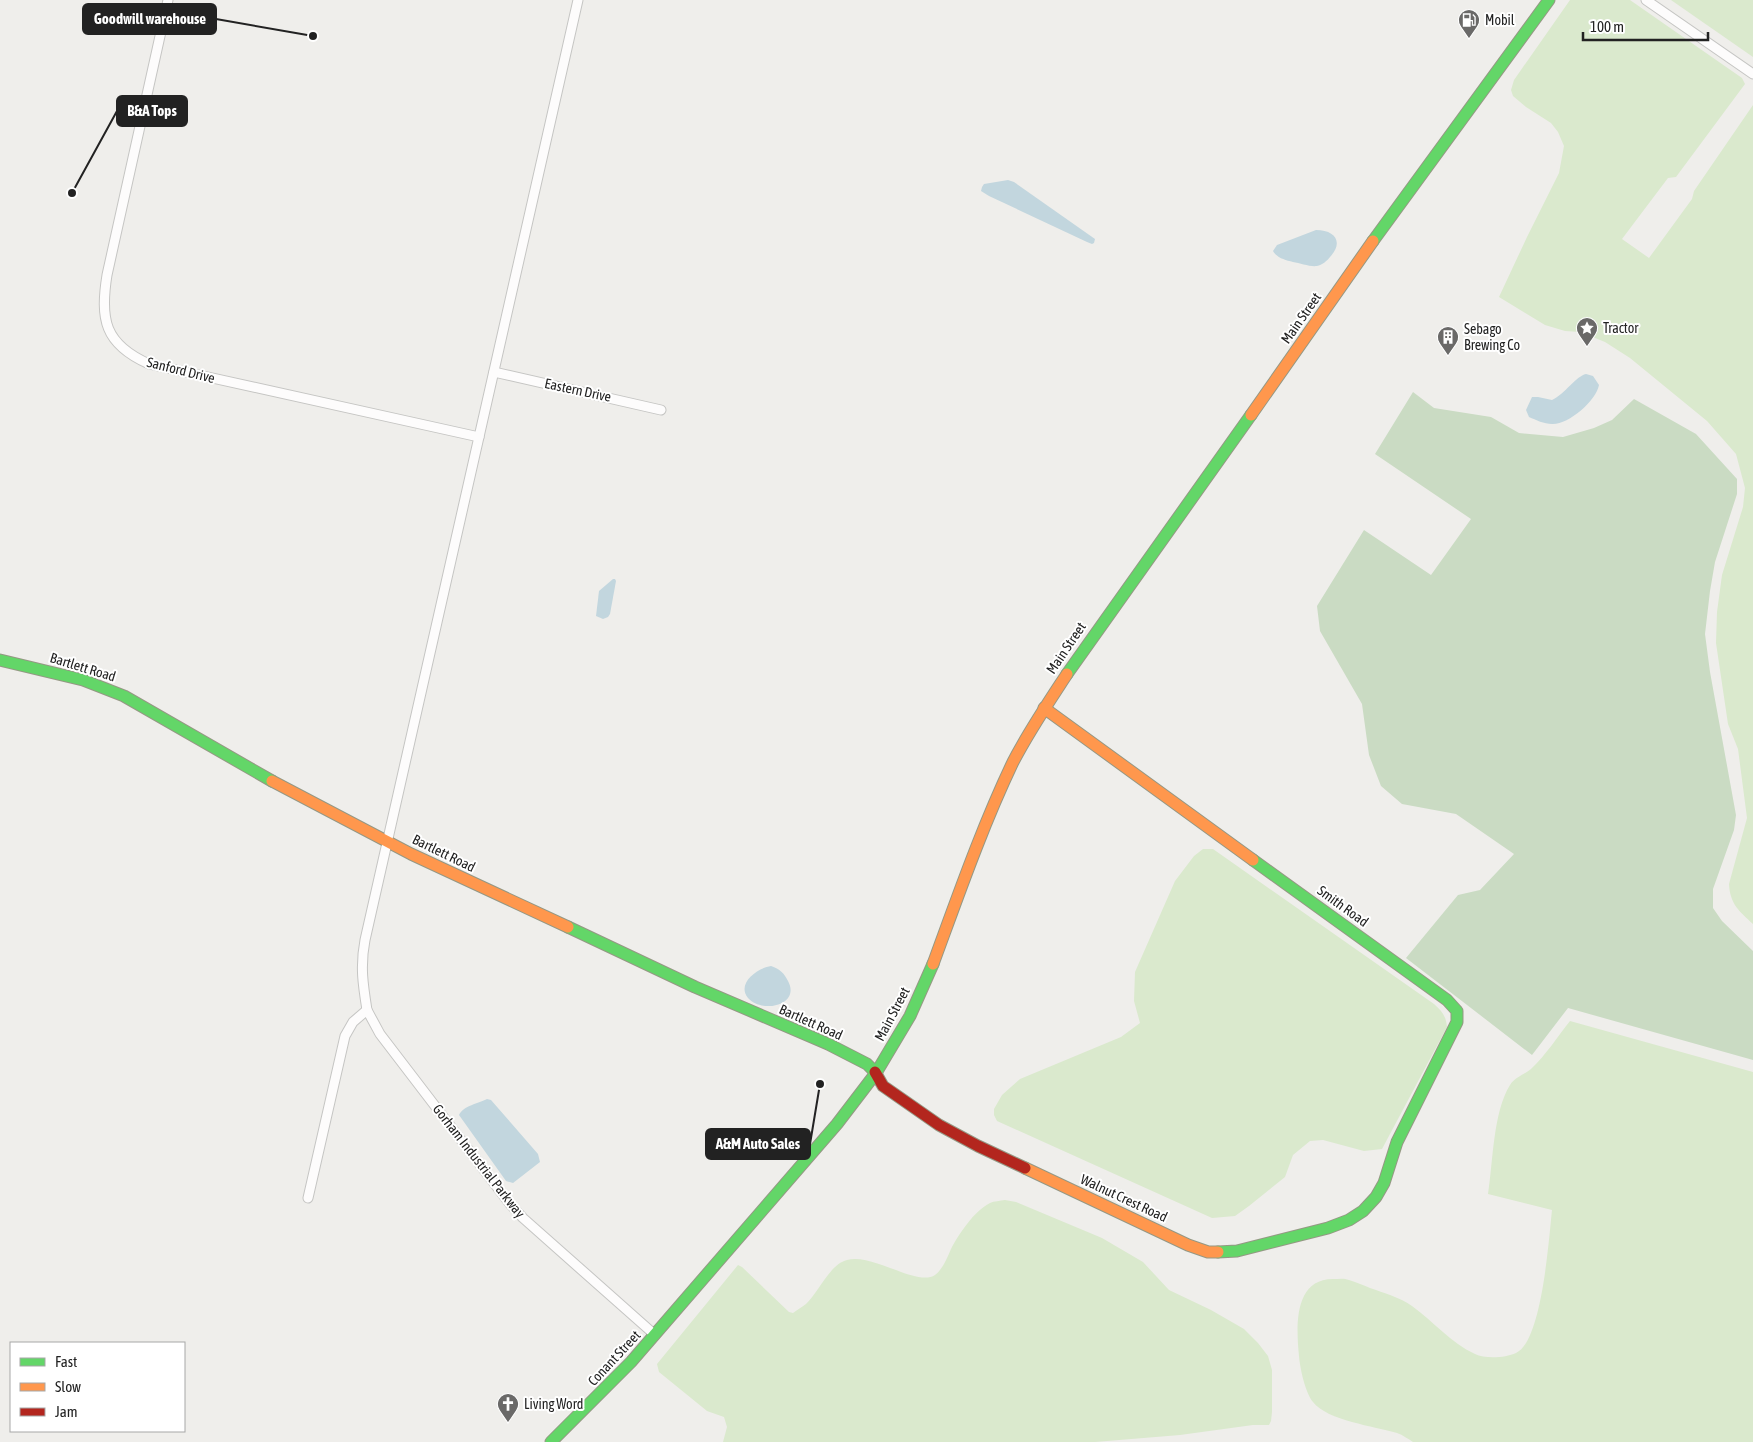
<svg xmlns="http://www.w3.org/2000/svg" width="1753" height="1442" viewBox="0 0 1753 1442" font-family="'Asap Condensed',sans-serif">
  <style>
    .grass { fill: #dae9cd }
    .forest { fill: #cadbc3 }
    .water { fill: #c2d6de }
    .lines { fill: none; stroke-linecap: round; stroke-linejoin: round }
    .street-casing { stroke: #c5c5c3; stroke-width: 11 }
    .fast-casing { stroke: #959884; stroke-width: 13 }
    .slow-casing { stroke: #959884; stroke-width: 13 }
    .jam-casing { stroke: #959884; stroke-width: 13 }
    .street { stroke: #fdfcfc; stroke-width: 9 }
    .fast { stroke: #63d668; stroke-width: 11 }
    .slow { stroke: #ff974d; stroke-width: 11 }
    .jam { stroke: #b3261e; stroke-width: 11 }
    .labels { text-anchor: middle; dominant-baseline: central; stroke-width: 4; stroke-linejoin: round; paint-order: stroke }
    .poi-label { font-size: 14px; fill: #222; stroke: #fff; text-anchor: start }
    .street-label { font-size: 14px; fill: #222; stroke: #fff }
    .leader { fill: none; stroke: #222; stroke-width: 2 }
    .callout-dot { fill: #222; stroke: #fff; stroke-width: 2 }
    .callout { fill: #222; stroke: #222; stroke-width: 2 }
    .callout-label { font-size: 15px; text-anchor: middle; font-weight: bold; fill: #fff }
  </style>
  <rect width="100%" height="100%" fill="#efeeeb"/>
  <!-- grass -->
  <g class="grass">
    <path d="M1570 0H1630L1742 78 1745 84 1676 177 1668 178 1622 239 1649 258 1692 199 1694 191 1753 105V924C1739 911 1730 904 1729 884L1747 818 1738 749 1728 724 1716 643 1717 612 1722 575 1743 507 1745 488 1736 454 1707 421 1630 358 1605 342 1580 332 1565 331 1545 325 1499 297 1527 237 1559 173 1564 146 1558 132 1551 123 1526 107 1513 96 1511 90 1514 80Z"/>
    <path d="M1671 0H1753V57Z"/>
    <path d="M1203 849H1213L1434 1004C1442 1011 1446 1016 1447 1027L1382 1149 1364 1151 1323 1140 1310 1141 1293 1155 1285 1177 1249 1206 1235 1216 1212 1218 997 1121 994 1115V1109L1002 1095 1020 1079 1121 1037 1140 1023 1134 1001 1135 972 1175 881 1194 856Z"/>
    <path d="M1570 1021 1753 1072V1442H1413C1408 1439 1403 1435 1397 1433 1374 1426 1328 1421 1313 1402 1305 1392 1300 1368 1299 1356 1296 1326 1294 1278 1334 1279 1339 1279 1344 1278 1349 1280 1356 1282 1363 1285 1370 1288 1384 1293 1399 1297 1412 1306 1433 1321 1451 1343 1475 1354 1485 1359 1505 1358 1516 1353 1542 1342 1549 1238 1552 1210L1488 1194C1493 1163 1493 1112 1510 1085 1515 1077 1524 1075 1531 1069 1546 1055 1558 1036 1570 1021Z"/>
    <path d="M1005 1200 1016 1202 1102 1238 1143 1262 1169 1290 1211 1310 1244 1329 1258 1343 1268 1356 1272 1370V1412L1271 1421 1269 1425H1253L1180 1435 1095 1442H723L727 1427 724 1417 707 1411 659 1372 657 1364 738 1265 742 1267 789 1312 793 1313C797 1310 802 1307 806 1304 818 1293 830 1264 847 1260 873 1253 917 1287 935 1275 943 1269 947 1258 951 1249 959 1234 974 1211 990 1203 994 1201 1000 1201 1005 1200Z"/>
  </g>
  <!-- forest -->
  <path class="forest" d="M1413 392 1434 408 1491 417 1519 433 1563 437 1594 428 1612 420 1634 399 1696 434 1737 479V494L1715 562 1710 591 1705 634 1710 672 1736 815 1734 830 1713 889V908L1722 921 1753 951V1060L1568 1008 1532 1055 1406 958 1458 895 1480 890 1514 854 1456 814 1402 804 1381 786 1369 755 1362 704 1320 631 1317 606 1364 530 1431 575 1471 519 1375 454Z"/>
  <!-- water -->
  <g class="water">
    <path d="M1008 180 1014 182 1095 239 1094 243 1092 244 1087 242 989 196 981 191 982 187 984 184Z"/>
    <path d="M1316 230C1335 230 1344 242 1330 257 1327 261 1322 265 1317 266 1310 267 1300 263 1293 262 1285 260 1277 258 1273 251L1277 245Z"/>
    <path d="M1586 374 1593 376 1599 385C1596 401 1568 425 1552 424 1544 424 1536 420 1529 417L1526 410 1532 397H1538L1552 400C1565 394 1576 376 1586 374Z"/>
    <path d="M613 579H615L616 581 610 614 608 617 603 619 596 616 599 591Z"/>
    <path d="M771 966C780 969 784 973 788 981 801 1005 762 1014 748 998 736 983 758 968 771 966Z"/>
    <path d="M487 1099 491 1100 538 1154 540 1162 513 1183 506 1181 459 1115C463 1106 479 1103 487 1099Z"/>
  </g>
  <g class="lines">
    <!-- street casing -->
    <g class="street-casing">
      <g id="street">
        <path d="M168 0 107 275C100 319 104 344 149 364L479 437"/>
        <path d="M1646 0 1753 74"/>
        <path d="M494 372 661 410"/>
        <path d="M367 1010 380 1034 510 1204 523 1218 655 1335"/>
        <path d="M308 1198 345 1036 353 1022 367 1010C363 985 360 966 365 940L578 0"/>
      </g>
    </g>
    <!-- fast casing -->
    <g class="fast-casing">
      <g id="fast">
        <path d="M1373 241 1549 0"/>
        <path d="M0 660 83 680 124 696 272 781"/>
        <path d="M1067 674 1251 415"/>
        <path d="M568 927 695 987 828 1044 867 1064 875 1072"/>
        <path d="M1218 1252 1237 1251 1328 1228 1349 1220 1363 1211 1376 1197 1384 1183 1397 1142 1457 1022V1011L1447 1000 1253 860"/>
        <path d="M551 1442 631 1362 837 1124 876 1073 910 1016 933 964"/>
      </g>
    </g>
    <!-- slow casing -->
    <g class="slow-casing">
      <g id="slow">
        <path d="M1251 415 1373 241"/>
        <path d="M1044 708 1253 860"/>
        <path d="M272 781 411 854 568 927"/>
        <path d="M933 964C958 896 982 827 1013 762 1029 731 1048 703 1067 674"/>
        <path d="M1025 1168 1188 1245 1208 1252H1218"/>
      </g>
    </g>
    <!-- jam casing -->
    <g class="jam-casing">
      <path id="jam" d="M875 1072 883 1086 939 1125 978 1146 1025 1168"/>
    </g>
    <!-- street -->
    <use href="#street" class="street"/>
    <!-- fast -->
    <use href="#fast" class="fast"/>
    <!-- slow -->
    <use href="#slow" class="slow"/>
    <!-- jam -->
    <use href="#jam" class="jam"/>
  </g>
  <!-- icons -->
  <defs>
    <g id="fuel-pin" transform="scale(1.125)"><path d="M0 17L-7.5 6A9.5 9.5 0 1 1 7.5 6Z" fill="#6a6968" stroke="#fff"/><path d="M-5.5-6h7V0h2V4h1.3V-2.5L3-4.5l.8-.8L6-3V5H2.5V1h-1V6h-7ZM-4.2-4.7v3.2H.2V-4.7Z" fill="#fff"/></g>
    <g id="sight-pin" transform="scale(1.125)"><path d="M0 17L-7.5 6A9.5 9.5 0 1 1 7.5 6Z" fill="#6a6968" stroke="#fff"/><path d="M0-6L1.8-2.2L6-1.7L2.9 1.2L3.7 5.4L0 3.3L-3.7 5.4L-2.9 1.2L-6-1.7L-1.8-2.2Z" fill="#fff"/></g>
    <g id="building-pin" transform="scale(1.125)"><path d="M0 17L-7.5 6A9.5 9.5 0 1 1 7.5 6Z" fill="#6a6968" stroke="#fff"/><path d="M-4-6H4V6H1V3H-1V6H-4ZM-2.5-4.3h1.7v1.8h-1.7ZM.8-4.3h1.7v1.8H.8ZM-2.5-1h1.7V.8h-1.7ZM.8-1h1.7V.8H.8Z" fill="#fff"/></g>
    <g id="church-pin" transform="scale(1.125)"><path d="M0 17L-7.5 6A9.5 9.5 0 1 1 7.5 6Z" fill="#6a6968" stroke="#fff"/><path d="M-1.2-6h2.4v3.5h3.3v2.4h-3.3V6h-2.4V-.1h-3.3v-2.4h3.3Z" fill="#fff"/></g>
  </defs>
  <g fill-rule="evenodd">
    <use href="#fuel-pin" x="1469" y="20"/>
    <use href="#sight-pin" x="1587" y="328"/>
    <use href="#building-pin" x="1448" y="337"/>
    <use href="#church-pin" x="508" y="1404"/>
  </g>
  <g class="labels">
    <!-- poi labels -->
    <g class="poi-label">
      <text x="1485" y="20">Mobil</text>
      <text x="1603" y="328">Tractor</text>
      <text x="1464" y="329">Sebago<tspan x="1464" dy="16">Brewing Co</tspan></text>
      <text x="524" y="1404">Living Word</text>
    </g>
    <!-- street labels -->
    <g class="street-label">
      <text transform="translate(1301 318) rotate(-55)">Main Street</text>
      <text transform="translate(181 370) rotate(14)">Sanford Drive</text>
      <text transform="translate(578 390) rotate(12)">Eastern Drive</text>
      <text transform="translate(1066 648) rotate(-56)">Main Street</text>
      <text transform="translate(83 667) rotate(17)">Bartlett Road</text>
      <text transform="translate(444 853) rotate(26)">Bartlett Road</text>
      <text transform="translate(1343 906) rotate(36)">Smith Road</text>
      <text transform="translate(892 1014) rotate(-62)">Main Street</text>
      <text transform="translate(811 1022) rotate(24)">Bartlett Road</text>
      <text transform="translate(479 1161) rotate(52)">Gorham Industrial Parkway</text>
      <text transform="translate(1124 1198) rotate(25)">Walnut Crest Road</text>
      <text transform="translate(614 1358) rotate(-47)">Conant Street</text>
    </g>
  </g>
  <!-- callouts -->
  <path class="leader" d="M313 36L216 19M72 193L117 111M820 1084L810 1144"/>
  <g class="callout-dot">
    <circle cx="313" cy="36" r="5"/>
    <circle cx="72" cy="193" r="5"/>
    <circle cx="820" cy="1084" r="5"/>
  </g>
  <g class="callout">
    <rect x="83" y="4" width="133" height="30" rx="5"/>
    <rect x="117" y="96" width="70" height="30" rx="5"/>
    <rect x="706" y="1129" width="104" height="30" rx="5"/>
  </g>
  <g class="callout-label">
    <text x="150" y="24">Goodwill warehouse</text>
    <text x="152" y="116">B&amp;A Tops</text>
    <text x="758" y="1149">A&amp;M Auto Sales</text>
  </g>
  <!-- legend -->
  <rect x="10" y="1342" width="175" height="90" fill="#ffffff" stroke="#a7a7a7"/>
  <rect x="20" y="1358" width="25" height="8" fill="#63d668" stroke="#a7a7a7"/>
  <text x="55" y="1367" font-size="15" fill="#222222">Fast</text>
  <rect x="20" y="1383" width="25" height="8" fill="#ff974d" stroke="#a7a7a7"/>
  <text x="55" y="1392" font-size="15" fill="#222222">Slow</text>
  <rect x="20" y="1408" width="25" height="8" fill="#b3261e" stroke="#a7a7a7"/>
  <text x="55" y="1417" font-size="15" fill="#222222">Jam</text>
  <!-- scale -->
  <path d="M1583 32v8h125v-8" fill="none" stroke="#222222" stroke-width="2.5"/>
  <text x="1590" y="32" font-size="15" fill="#222222" stroke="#ffffff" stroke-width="4" paint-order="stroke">100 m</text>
</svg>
